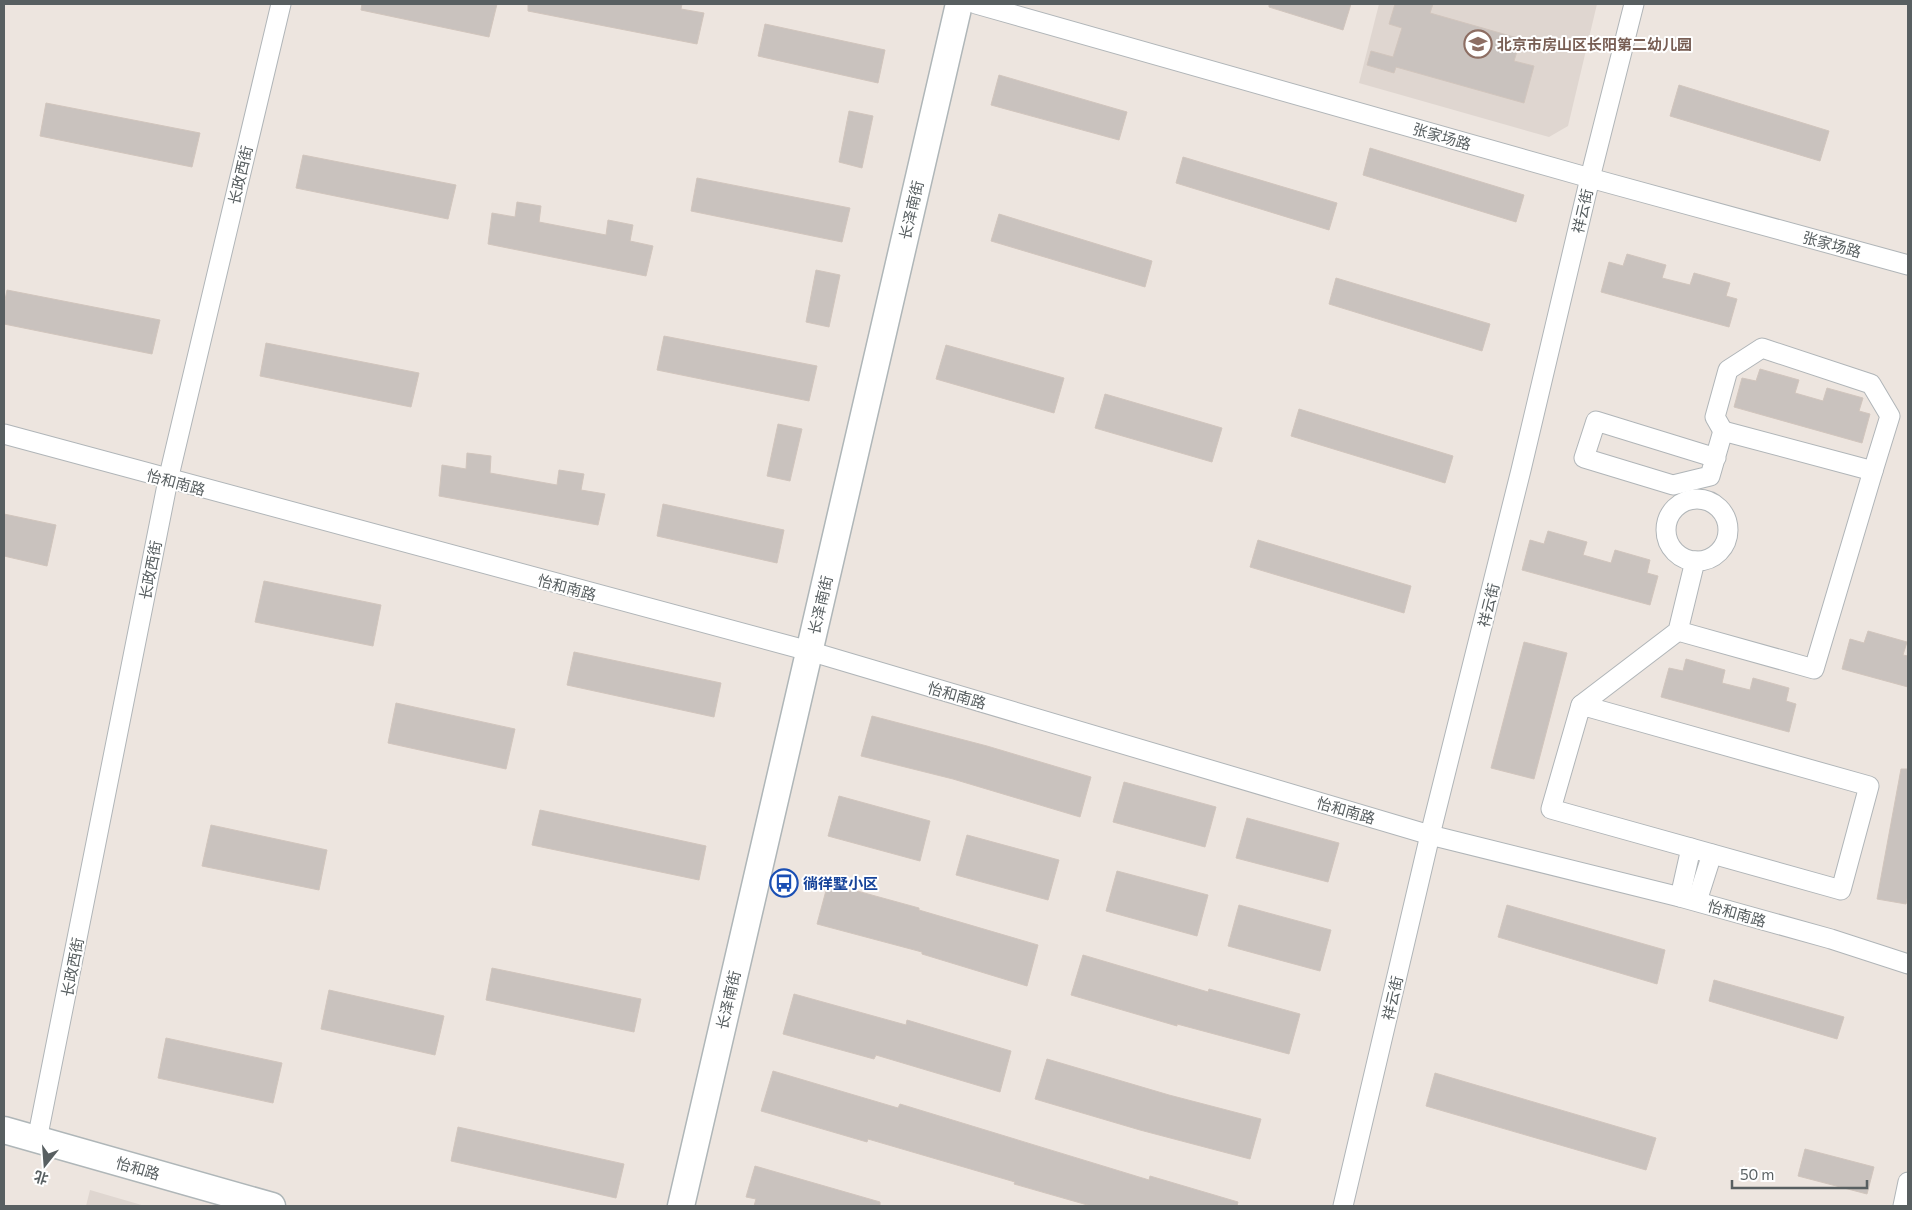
<svg xmlns="http://www.w3.org/2000/svg" width="1912" height="1210" viewBox="0 0 1912 1210" font-family="Commissioner,'Noto Sans SC',sans-serif">
  <style>
    .education { fill: #dfd6d0 }
    .building { fill: #c9c2be; stroke: #d1c5bd }
    .lines { fill: none; stroke-linecap: round; stroke-linejoin: round }
    .street-casing { stroke: #b0b5b8; stroke-width: 21 }
    .secondary-casing { stroke: #afb6b8; stroke-width: 29 }
    .street { stroke: #fff; stroke-width: 19 }
    .secondary { stroke: #fff; stroke-width: 26 }
    .labels { text-anchor: middle; dominant-baseline: central; stroke-width: 4; stroke-linejoin: round; paint-order: stroke }
    .education-label { font-size: 15px; font-weight: bold; fill: #785e54; stroke: #fff; text-anchor: start }
    .street-label { font-size: 15px; fill: #585f61; stroke: #fff }
    .transit-label { font-size: 15px; font-weight: bold; fill: #164399; stroke: #fff; text-anchor: start }
  </style>
  <rect width="100%" height="100%" fill="#ede5df"/>
  <!-- education -->
  <g class="education">
    <path d="M1379 4H1597L1568 126 1549 137 1359 83Z"/>
    <path d="M90 1190 145 1206H86Z"/>
  </g>
  <!-- building -->
  <g class="building">
    <path d="M362 4H497L489 37 361 10Z"/>
    <path d="M528 4H682L681 9 704 13 697 44 528 11Z"/>
    <path d="M1269 4H1351L1343 30 1269 7Z"/>
    <path d="M1395 4H1433L1430 13 1521 39 1514 61 1534 66 1524 103 1396 67 1394 73 1367 65 1371 51 1393 57 1402 28 1389 24Z"/>
    <path d="M765 24 885 50 878 83 758 56Z"/>
    <path d="M999 75 1127 112 1119 140 991 105Z"/>
    <path d="M1679 85 1829 131 1820 161 1670 116Z"/>
    <path d="M46 103 200 133 192 167 40 136Z"/>
    <path d="M849 111 873 116 862 168 839 162Z"/>
    <path d="M1370 148 1524 195 1516 222 1363 175Z"/>
    <path d="M303 155 456 185 448 219 296 188Z"/>
    <path d="M1183 157 1337 203 1329 230 1176 183Z"/>
    <path d="M697 178 850 208 842 242 691 211Z"/>
    <path d="M517 202 541 206 539 222 606 235 608 220 633 225 630 241 653 246 646 276 488 244 492 213 515 217Z"/>
    <path d="M999 214 1152 261 1145 287 991 241Z"/>
    <path d="M1627 254 1666 265 1662 278 1690 285 1694 273 1730 283 1726 296 1737 299 1729 327 1601 292 1609 262 1623 266Z"/>
    <path d="M816 270 840 275 829 327 806 322Z"/>
    <path d="M1336 278 1490 324 1482 351 1329 304Z"/>
    <path d="M7 290 160 320 152 354 4 324V305Z"/>
    <path d="M664 336 817 366 809 401 657 370Z"/>
    <path d="M266 343 419 373 411 407 260 376Z"/>
    <path d="M946 345 1064 378 1054 413 936 379Z"/>
    <path d="M1760 369 1799 380 1795 393 1823 401 1827 388 1863 398 1859 411 1870 414 1862 443 1734 407 1742 378 1756 381Z"/>
    <path d="M1105 394 1222 428 1212 462 1095 428Z"/>
    <path d="M1299 409 1453 456 1445 483 1291 436Z"/>
    <path d="M778 424 802 429 790 481 767 476Z"/>
    <path d="M467 453 491 456 490 473 557 485 559 470 584 474 581 490 605 494 598 525 439 496 442 465 466 469Z"/>
    <path d="M663 504 784 530 777 563 657 536Z"/>
    <path d="M4 514 56 525 47 566 4 556Z"/>
    <path d="M1548 531 1587 542 1583 555 1611 563 1615 550 1650 560 1647 573 1658 576 1650 605 1522 570 1530 540 1544 544Z"/>
    <path d="M1258 540 1411 586 1404 613 1250 567Z"/>
    <path d="M264 581 381 605 373 646 255 622Z"/>
    <path d="M1868 631 1907 642 1903 655 1908 656V687L1842 669 1850 639 1864 643Z"/>
    <path d="M1524 642 1567 653 1534 779 1491 768Z"/>
    <path d="M574 652 721 683 714 717 567 685Z"/>
    <path d="M1686 659 1725 670 1722 683 1750 690 1753 678 1789 688 1786 701 1796 704 1789 732 1661 697 1669 668 1683 671Z"/>
    <path d="M396 703 515 729 506 769 388 743Z"/>
    <path d="M872 716 987 746 1091 777 1080 817 953 779 861 756Z"/>
    <path d="M1901 769H1908V894L1906 904 1877 899Z"/>
    <path d="M1124 782 1216 807 1205 847 1113 822Z"/>
    <path d="M839 796 930 821 920 861 828 836Z"/>
    <path d="M540 810 706 846 699 880 532 845Z"/>
    <path d="M1247 818 1339 843 1328 882 1236 858Z"/>
    <path d="M211 825 327 850 319 890 202 866Z"/>
    <path d="M967 835 1059 860 1048 900 956 875Z"/>
    <path d="M1117 871 1208 895 1197 936 1106 911Z"/>
    <path d="M828 883 919 908V910L1038 945 1027 986 922 954V952L817 924Z"/>
    <path d="M1239 905 1331 930 1320 971 1228 946Z"/>
    <path d="M1507 905 1665 950 1657 984 1498 937Z"/>
    <path d="M1083 955 1208 992 1209 989 1300 1014 1289 1054 1177 1024V1026L1071 995Z"/>
    <path d="M492 968 641 999 634 1032 486 1000Z"/>
    <path d="M1714 980 1844 1017 1837 1039 1709 1001Z"/>
    <path d="M329 990 444 1016 435 1055 321 1029Z"/>
    <path d="M794 994 906 1025 907 1020 1011 1051 1000 1092 876 1055 874 1059 783 1034Z"/>
    <path d="M166 1038 282 1063 273 1103 158 1078Z"/>
    <path d="M1047 1059 1169 1095 1261 1119 1250 1159 1140 1130 1035 1099Z"/>
    <path d="M773 1071 898 1108 900 1104 1149 1180 1150 1176 1238 1202 1237 1206H1091L1014 1184 1015 1182 868 1139 867 1142 761 1111Z"/>
    <path d="M1435 1073 1656 1138 1646 1170 1426 1106Z"/>
    <path d="M458 1127 624 1164 616 1198 451 1161Z"/>
    <path d="M1805 1149 1874 1167 1867 1194 1798 1176Z"/>
    <path d="M755 1166 880 1202V1206H754L756 1199 746 1197Z"/>
  </g>
  <g class="lines">
    <!-- street casing -->
    <g class="street-casing">
      <g id="street">
        <path d="M976 4 1590 178 1908 265"/>
        <path d="M1723 431 1715 417 1728 370 1762 348 1871 384 1890 416 1873 471"/>
        <path d="M4 434 809 651 1430 835 1680 897 1831 939 1908 964"/>
        <circle cx="1697" cy="530" r="31"/>
        <path d="M1678 631 1814 669 1873 471 1723 431 1710 476 1673 485 1584 458 1596 421 1716 458"/>
        <path d="M1581 705 1869 786 1841 890 1551 809Z"/>
        <path d="M1581 705 1678 631 1695 561"/>
        <path d="M1680 897 1691 848"/>
        <path d="M1697 901 1712 854"/>
        <path d="M37 1140 168 480 281 4"/>
        <path d="M1343 1206 1430 835 1521 470 1590 178 1634 4"/>
        <path d="M1903 1206 1908 1182"/>
      </g>
    </g>
    <!-- secondary casing -->
    <g class="secondary-casing">
      <g id="secondary">
        <path d="M4 1130 272 1206"/>
        <path d="M681 1206 959 4"/>
      </g>
    </g>
    <!-- street -->
    <use href="#street" class="street"/>
    <!-- secondary -->
    <use href="#secondary" class="secondary"/>
  </g>
  <!-- icons -->
  <defs>
    <g id="school-ring" transform="scale(1.4375)"><circle r="9.5" fill="#fff" stroke="#8d6e63" stroke-width="1.5"/><path d="M0-5L7-2L0 1L-7-2ZM-4 1L0 2.5L4 1V4Q0 6-4 4Z" fill="#8d6e63"/></g>
    <g id="bus-ring" transform="scale(1.4375)"><circle r="9.5" fill="#fff" stroke="#1a4fb4" stroke-width="1.5"/><path d="M-5-6H5V4H4V6H2V4H-2V6H-4V4H-5ZM-3.5-4V0h7V-4ZM-3.5 1.2v1.5H-2V1.2ZM2 1.2v1.5H3.5V1.2Z" fill="#1a4fb4"/></g>
  </defs>
  <g fill-rule="evenodd">
    <use href="#school-ring" x="1478" y="44"/>
    <use href="#bus-ring" x="784" y="883"/>
  </g>
  <g class="labels">
    <!-- education labels -->
    <g class="education-label">
      <text x="1497" y="44">北京市房山区长阳第二幼儿园</text>
    </g>
    <!-- street labels -->
    <g class="street-label">
      <text transform="translate(1442 136) rotate(16)">张家场路</text>
      <text transform="translate(240 175) rotate(-77)">长政西街</text>
      <text transform="translate(911 210) rotate(-77)">长泽南街</text>
      <text transform="translate(1582 211) rotate(-77)">祥云街</text>
      <text transform="translate(1832 244) rotate(15)">张家场路</text>
      <text transform="translate(176 482) rotate(15)">怡和南路</text>
      <text transform="translate(150 570) rotate(-79)">长政西街</text>
      <text transform="translate(567 587) rotate(15)">怡和南路</text>
      <text transform="translate(820 605) rotate(-77)">长泽南街</text>
      <text transform="translate(1488 605) rotate(-76)">祥云街</text>
      <text transform="translate(957 695) rotate(16)">怡和南路</text>
      <text transform="translate(1346 810) rotate(16)">怡和南路</text>
      <text transform="translate(1737 913) rotate(16)">怡和南路</text>
      <text transform="translate(72 967) rotate(-79)">长政西街</text>
      <text transform="translate(1392 998) rotate(-77)">祥云街</text>
      <text transform="translate(728 1000) rotate(-77)">长泽南街</text>
      <text transform="translate(138 1168) rotate(16)">怡和路</text>
    </g>
    <!-- transit labels -->
    <g class="transit-label">
      <text x="803" y="883">徜徉墅小区</text>
    </g>
  </g>
  <!-- border -->
  <rect width="1912" height="1210" fill="none" stroke="#585f61" stroke-width="10"/>
  <!-- north arrow -->
  <g transform="translate(45 1165) rotate(197)" stroke="#ffffff" stroke-width="4" paint-order="stroke">
  <path d="M0-4L9 19L0 12L-9 19Z" fill="#585f61"/>
  <text y="-8" font-size="14" font-weight="bold" text-anchor="middle" fill="#585f61">北</text>
  </g>
  <!-- scale -->
  <path d="M1732 1180v8h135v-8" fill="none" stroke="#585f61" stroke-width="2.5"/>
  <text x="1740" y="1180" font-size="15" fill="#585f61" stroke="#ffffff" stroke-width="4" paint-order="stroke">50 m</text>
</svg>
